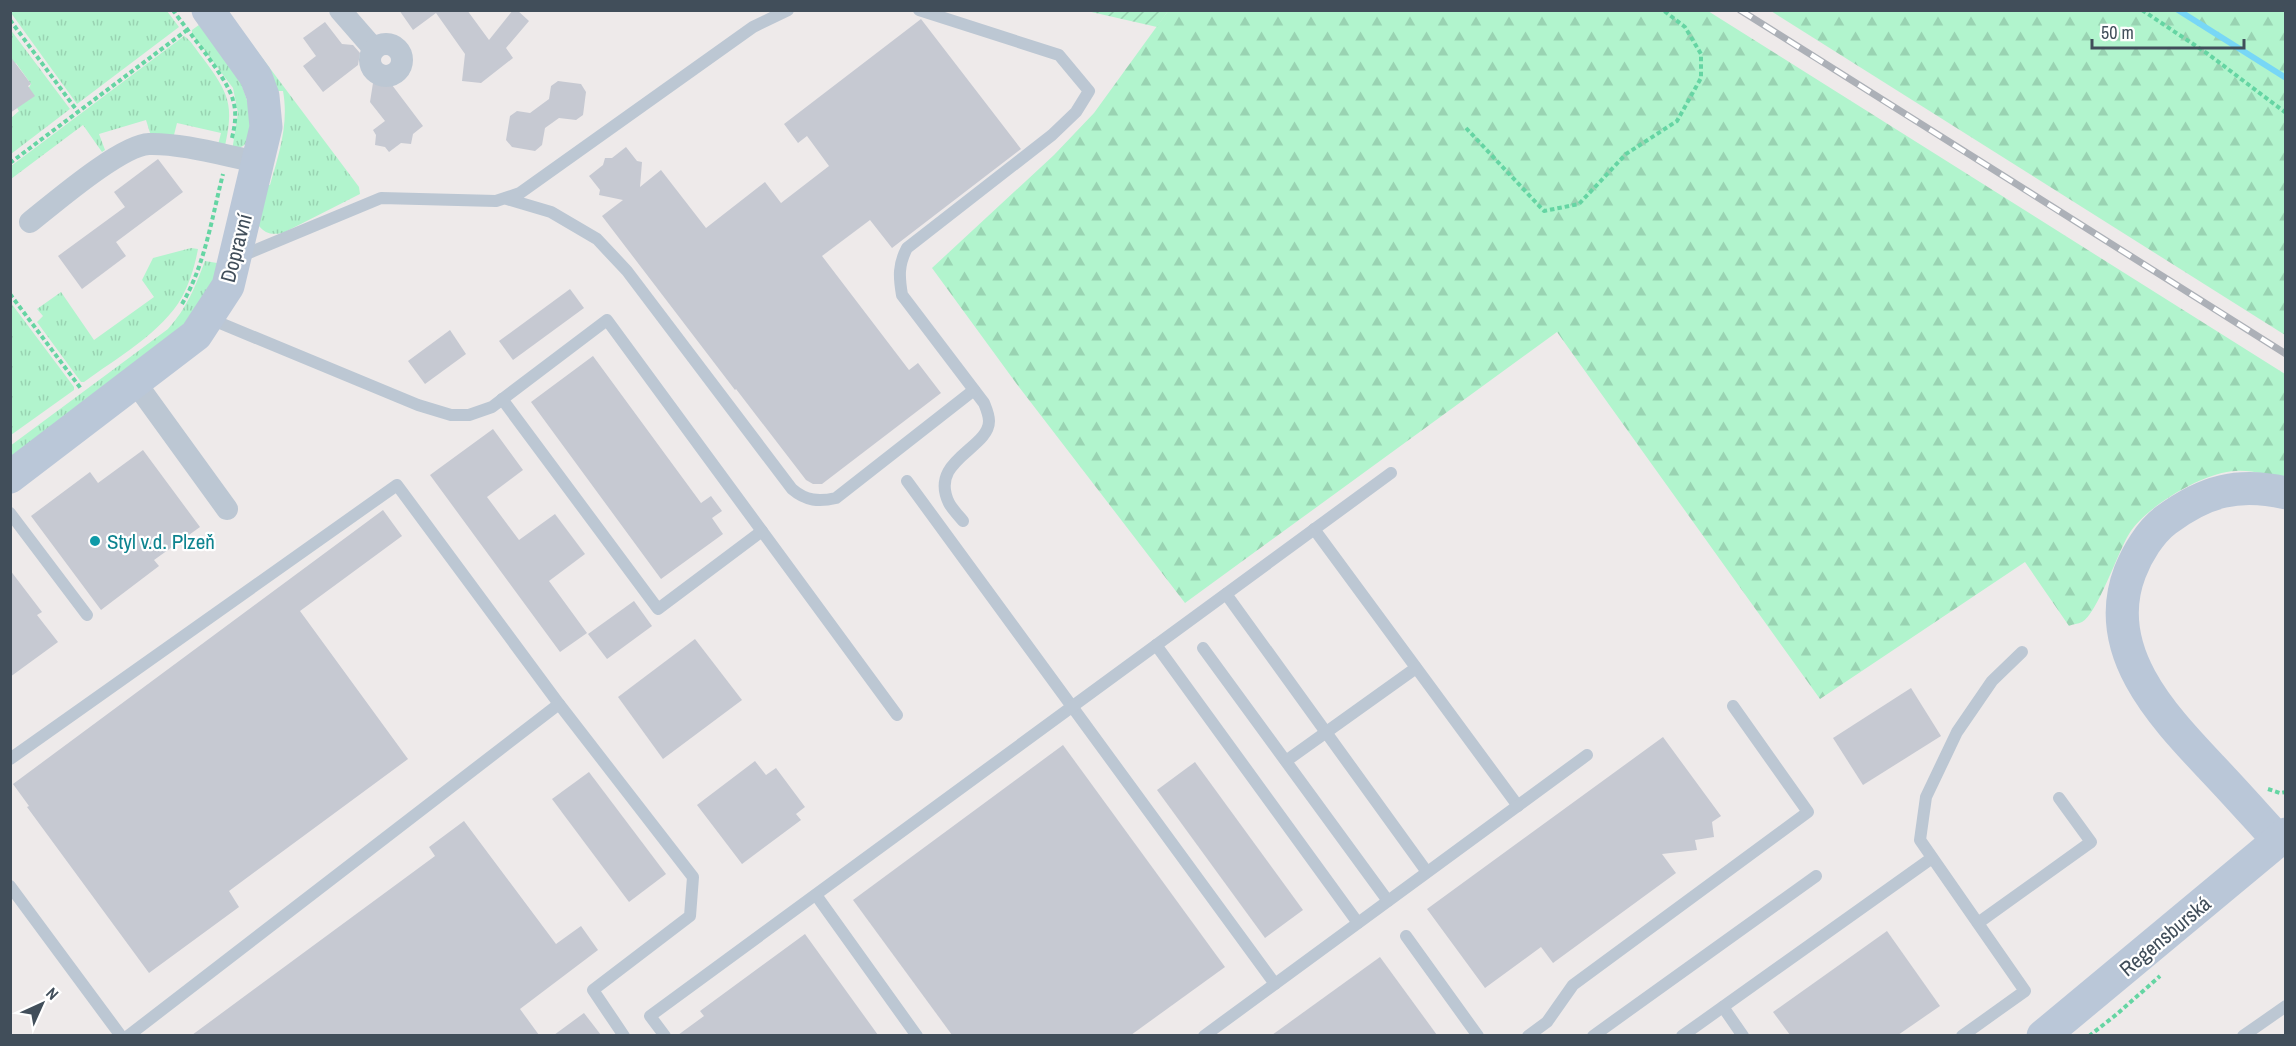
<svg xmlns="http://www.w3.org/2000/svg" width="2296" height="1046" viewBox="0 0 2296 1046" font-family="'Archivo Narrow',sans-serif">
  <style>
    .grass { fill: url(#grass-tufts) }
    .forest { fill: url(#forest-firs) }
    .garden { fill: url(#garden-furrows) }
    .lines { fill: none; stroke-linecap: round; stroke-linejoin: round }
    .stream { stroke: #78d7f6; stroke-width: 6 }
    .building { fill: #c6c9d2 }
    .path { stroke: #65d5a3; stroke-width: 4; stroke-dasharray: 4.5 3; stroke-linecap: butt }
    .lane { stroke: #bcc7d3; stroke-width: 12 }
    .street { stroke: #bcc7d3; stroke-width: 22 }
    .secondary { stroke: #bac7d8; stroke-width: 33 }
    .rail-casing { stroke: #acb0b7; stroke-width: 7 }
    .rail { stroke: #fff; stroke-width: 4.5; stroke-dasharray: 14; stroke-linecap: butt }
    .culture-dot { fill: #0f9aa8; stroke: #fff; stroke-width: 2 }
    .labels { text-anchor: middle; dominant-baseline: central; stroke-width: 4.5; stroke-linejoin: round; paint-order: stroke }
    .street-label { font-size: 21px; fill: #414e5a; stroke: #fff }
    .culture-label { font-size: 21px; fill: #0d838f; stroke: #fff; text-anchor: start }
  </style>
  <defs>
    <pattern id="grass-tufts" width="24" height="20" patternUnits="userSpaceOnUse" patternTransform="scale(1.5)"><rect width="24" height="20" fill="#b1f4cd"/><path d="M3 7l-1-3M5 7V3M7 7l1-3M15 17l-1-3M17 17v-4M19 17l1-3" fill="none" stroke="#99d3b2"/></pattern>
    <pattern id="forest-firs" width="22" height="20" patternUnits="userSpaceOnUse" patternTransform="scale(1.5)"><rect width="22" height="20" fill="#b1f4cd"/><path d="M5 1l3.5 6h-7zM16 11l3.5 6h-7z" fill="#99d3b2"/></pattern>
    <pattern id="garden-furrows" width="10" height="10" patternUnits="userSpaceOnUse" patternTransform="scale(1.5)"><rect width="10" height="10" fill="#b1f4cd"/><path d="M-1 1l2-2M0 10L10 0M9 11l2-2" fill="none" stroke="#99d3b2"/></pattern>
  </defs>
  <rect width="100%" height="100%" fill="#eeeaea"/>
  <!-- grass -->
  <g class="grass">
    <path d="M10 11H167L179 27 77 104 11 13Z"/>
    <path d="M227 11 359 187 360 194 283 233C271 235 266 234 258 225L265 185H270C279 154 289 124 283 91H276Z"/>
    <path d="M203 22 235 65 252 115 248 141 243 146 232 151 238 113 233 88 192 34V30Z"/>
    <path d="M10 29 70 109 11 154V118L19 111 17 108 31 84 16 63 12 65 11 63Z"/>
    <path d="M184 36C191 40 196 50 202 57 229 93 235 105 224 150L217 149 221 133 177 123 173 139 151 136 146 120 99 134 105 150 102 152 83 125 11 179V166Z"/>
    <path d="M191 248 198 249C195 265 190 282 182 297 163 332 115 359 84 382H81L37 322 43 316 37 309 61 292 94 340 154 297 142 280 153 258Z"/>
    <path d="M205 261 217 263 218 270 199 312 11 463 10 446 168 329C187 308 195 287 205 261Z"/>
    <path d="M11 303 74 387V390L11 435Z"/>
  </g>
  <!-- forest -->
  <g class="forest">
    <path d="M1168 11H1708L2285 374V480C2270 475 2252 470 2236 471 2204 472 2146 506 2129 534 2118 552 2097 614 2082 622 2078 624 2073 624 2069 626L2025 562 1820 699 1557 332 1185 603 1019 387 932 268 1054 155 1094 113Z"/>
    <path d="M1771 11H2285V335Z"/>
  </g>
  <!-- garden -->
  <path class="garden" d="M1087 11H1168L1157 27Z"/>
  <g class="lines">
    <!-- stream -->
    <path class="stream" d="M2178 10 2286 78"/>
  </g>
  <!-- building -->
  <g class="building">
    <path d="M399 10H467L489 40 513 10H517L529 21 506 48 513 58 481 83 462 81 465 54 436 13 413 30Z"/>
    <path d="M921 19 1021 149 892 248 870 220 822 256 909 370 918 363 941 393 822 484H813L806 480 736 389 735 390 602 216 623 200 599 195 600 190 589 176 603 165 605 158H612L626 147 637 161 642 162 640 187 661 170 706 228 765 182 781 203 829 166 807 136 798 143 784 124Z"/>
    <path d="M325 22 342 44 353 45 360 53 358 65 323 92 303 66 316 56 303 38Z"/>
    <path d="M10 56 31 84 28 86 35 96 10 113Z"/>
    <path d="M558 81 581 84 586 92 583 115 576 120 559 118 545 128 542 145 535 151 512 147 506 140 510 116 517 111 530 113 549 99 551 86Z"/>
    <path d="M373 83 392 85 423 126 413 134 411 144 401 143 389 152 385 147 375 145 376 135 373 130 385 121 370 102Z"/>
    <path d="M158 159 183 192 116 242 126 256 82 289 58 256 125 207 114 192Z"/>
    <path d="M570 289 584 308 513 360 499 341Z"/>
    <path d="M450 330 466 354 425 384 408 361Z"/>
    <path d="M593 356 701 503 711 496 722 511 712 518 723 534 661 579 531 402Z"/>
    <path d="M493 429 523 470 487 497 519 540 555 514 585 554 549 581 587 633 560 652 430 475Z"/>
    <path d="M143 450 200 527 154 560 159 566 101 610 31 516 90 472 98 483Z"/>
    <path d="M383 510 402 536 300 611 408 759 229 891 239 907 149 973 27 807 29 806 13 784Z"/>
    <path d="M10 570 42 612 37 615 58 642 10 677Z"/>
    <path d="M634 601 652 626 607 659 588 634Z"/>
    <path d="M695 639 742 700 663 759 618 697Z"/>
    <path d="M1911 688 1941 736 1863 785 1833 738Z"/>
    <path d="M1663 737 1721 816 1712 822 1714 837 1695 840 1697 850 1662 854 1676 873 1553 963 1541 947 1485 988 1427 909Z"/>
    <path d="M1063 745 1225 967 1131 1035H952L853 900Z"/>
    <path d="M755 761 766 775 776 768 805 807 796 814 801 820 742 864 697 805Z"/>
    <path d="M1195 762 1303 910 1265 938 1157 790Z"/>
    <path d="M589 772 666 874 629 902 552 799Z"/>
    <path d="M464 821 556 944 581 926 598 950 520 1009 539 1035H192L435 856 429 847Z"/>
    <path d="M1887 931 1940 1006 1898 1035H1790L1773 1012Z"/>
    <path d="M805 934 878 1035H678L704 1016 700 1011Z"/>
    <path d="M1380 957 1437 1035H1272Z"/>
    <path d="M584 1013 601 1035H554Z"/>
  </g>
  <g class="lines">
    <!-- path -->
    <g class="path">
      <path d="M173 10C188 32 227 77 233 100 237 113 235 125 232 138"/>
      <path d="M2142 10 2208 54 2286 113"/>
      <path d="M10 20 78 112"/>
      <path d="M1466 128 1544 211 1579 204 1626 154 1677 121 1701 78V54L1685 27 1663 10"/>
      <path d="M10 163 187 30"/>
      <path d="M10 294 82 390"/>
      <path d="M182 304C205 265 212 217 223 174"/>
      <path d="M2268 789 2280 793 2286 792"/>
      <path d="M2089 1036 2117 1014 2160 976"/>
    </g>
    <!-- lane -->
    <g class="lane">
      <path d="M919 10 1059 55 1089 91 1076 112 1052 135 907 248C898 265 899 277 902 295L984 403C986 408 989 415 989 421 989 449 928 460 949 503 952 509 959 516 963 521"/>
      <path d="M507 199 551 212 597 239 627 271 792 489C806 501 819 502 836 498L974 390"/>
      <path d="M239 257 381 198 496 201 520 193 753 27 788 10"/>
      <path d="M208 318 418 405 451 415H469L492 407 607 320 897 715"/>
      <path d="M502 399 658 609 762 531"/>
      <path d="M907 481 1275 984"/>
      <path d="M10 513 87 615"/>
      <path d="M1314 529 1518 806"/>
      <path d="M1226 594 1427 872"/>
      <path d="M1156 645 1358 923"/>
      <path d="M1203 648 1388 901"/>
      <path d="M10 759 397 485 559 704"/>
      <path d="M1286 761 1416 668"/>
      <path d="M10 886 121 1036"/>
      <path d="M816 895 917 1036"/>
      <path d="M1978 923 2091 842 2059 798"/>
      <path d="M1406 936 1478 1036"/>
      <path d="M1723 1007 1743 1036"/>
      <path d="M128 1036 559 704 693 877 690 916 593 990 624 1036"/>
      <path d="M665 1036 650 1016 1391 473"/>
      <path d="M1204 1036 1587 755"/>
      <path d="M1528 1036 1547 1022 1573 985 1808 812 1733 706"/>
      <path d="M1593 1036 1816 876"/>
      <path d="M1682 1036 1932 858"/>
      <path d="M1962 1036 2025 991 1920 840 1926 797 1957 732 1992 681 2022 652"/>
      <path d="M2243 1036 2286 1006"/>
    </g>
    <!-- street -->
    <g class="street">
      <path d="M340 10 374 49"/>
      <circle cx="386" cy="60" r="16"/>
      <path d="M30 222C54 203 121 145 149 144 182 143 226 156 258 162"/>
      <path d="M135 382 227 509"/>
    </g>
    <!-- secondary -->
    <g class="secondary">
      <path d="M10 477 196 335 228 286 266 127 263 96 256 77 208 10"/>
      <path d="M2279 841C2256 816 2234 791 2211 767 2162 715 2100 650 2130 572 2137 554 2150 532 2166 520 2205 491 2238 482 2286 493"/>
      <path d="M2043 1036 2286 834"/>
    </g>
    <!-- rail casing -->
    <g class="rail-casing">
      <path id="rail" d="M1740 10 2286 354"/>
    </g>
    <!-- rail -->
    <use href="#rail" class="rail"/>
  </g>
  <!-- markers -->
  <circle class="culture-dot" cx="95" cy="541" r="6"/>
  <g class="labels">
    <!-- street labels -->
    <g class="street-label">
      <text transform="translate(236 248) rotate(-75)">Dopravní</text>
      <text transform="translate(2165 936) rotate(-40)">Regensburská</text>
    </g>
    <!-- culture labels -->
    <g class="culture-label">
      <text x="107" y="541">Styl v.d. Plzeň</text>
    </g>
  </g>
  <!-- border -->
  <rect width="2296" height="1046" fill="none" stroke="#414e5a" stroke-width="24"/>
  <!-- north arrow -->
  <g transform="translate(42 1004) rotate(45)" stroke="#ffffff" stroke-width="4.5" paint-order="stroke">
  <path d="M0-4.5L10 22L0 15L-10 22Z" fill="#414e5a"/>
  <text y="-9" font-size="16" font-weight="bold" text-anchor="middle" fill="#414e5a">N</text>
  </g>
  <!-- scale -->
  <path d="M2092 39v9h152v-9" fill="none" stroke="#414e5a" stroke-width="3"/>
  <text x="2101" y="39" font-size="18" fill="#414e5a" stroke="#ffffff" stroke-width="4.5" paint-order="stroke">50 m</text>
</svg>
